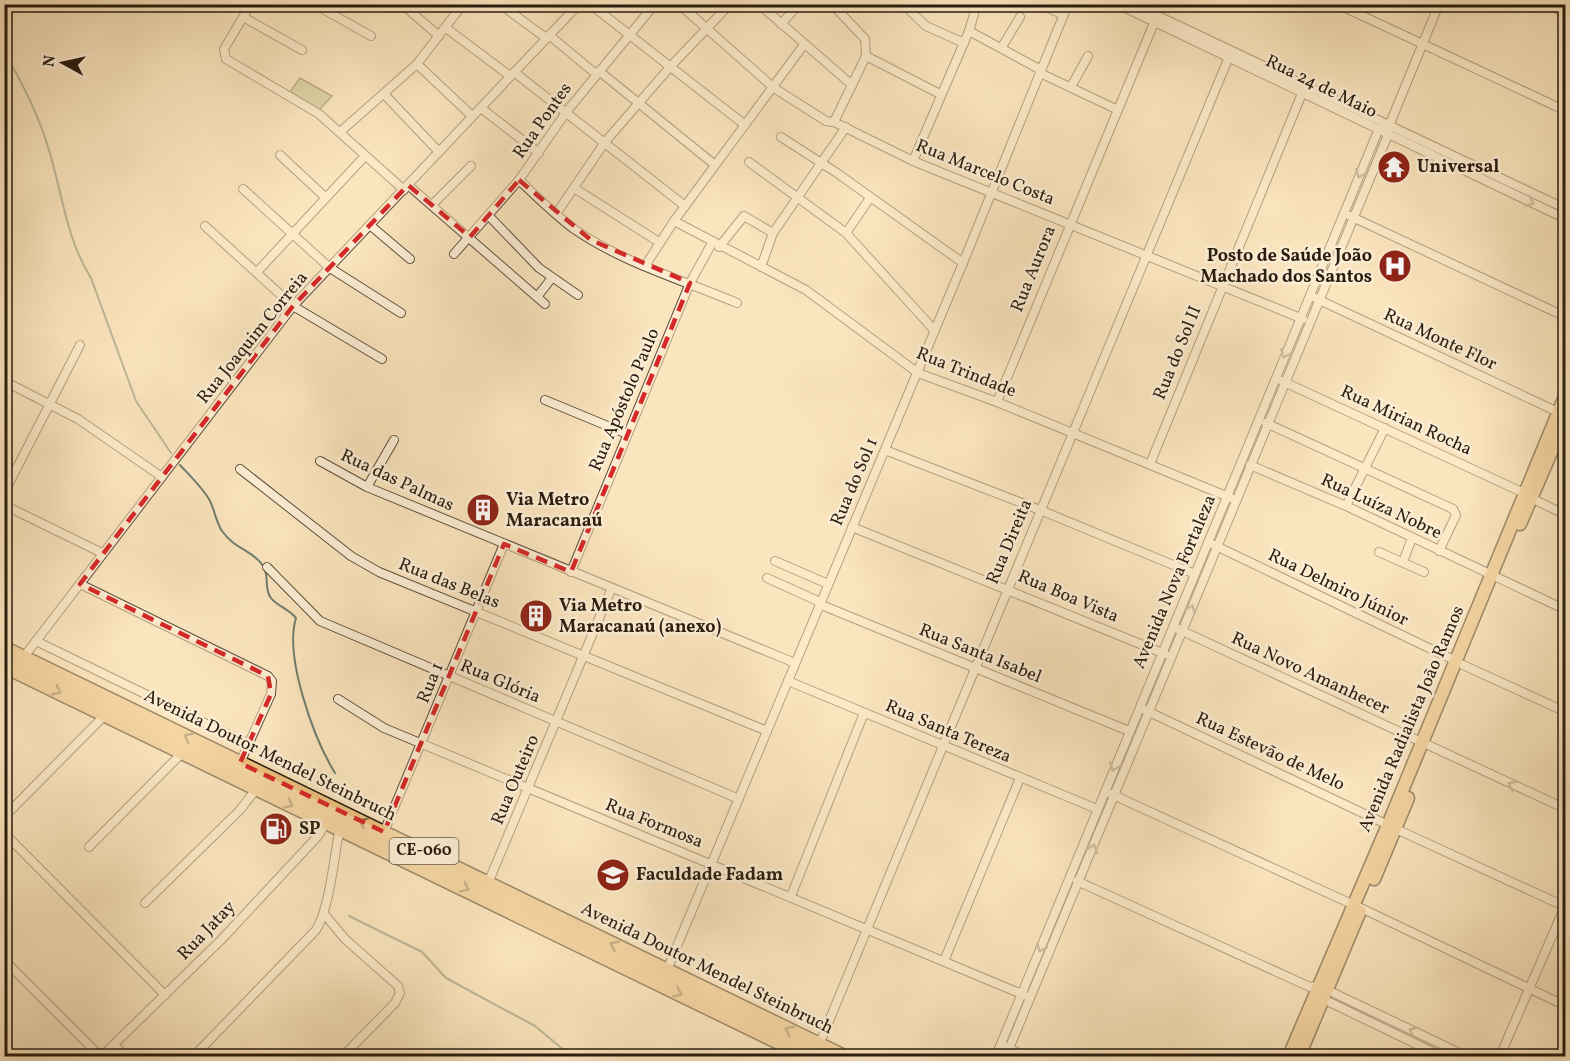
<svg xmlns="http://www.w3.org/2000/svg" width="1570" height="1061" viewBox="0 0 1570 1061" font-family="Vollkorn,serif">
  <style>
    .green { fill: #bec591; stroke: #747050; stroke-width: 1.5 }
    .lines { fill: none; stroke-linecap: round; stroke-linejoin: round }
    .stream { stroke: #707e6d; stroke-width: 2 }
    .street-casing { stroke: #5e4e3b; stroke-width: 10 }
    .primary-casing { stroke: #291c0f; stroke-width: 15 }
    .highway-casing { stroke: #291c0f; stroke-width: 18 }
    .street { stroke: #fceed5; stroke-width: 8 }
    .primary { stroke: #eec27f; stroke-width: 12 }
    .highway { stroke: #eec27f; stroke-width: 15 }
    .oneway { stroke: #9d907c }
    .oneway2 { stroke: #8c6f47 }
    .marked { fill: none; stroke: #d62828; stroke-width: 4.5; stroke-dasharray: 12 8; stroke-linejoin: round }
    .labels { text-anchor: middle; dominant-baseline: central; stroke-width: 5; stroke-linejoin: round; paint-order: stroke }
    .shield { fill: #fceed5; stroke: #685b4a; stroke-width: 1.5 }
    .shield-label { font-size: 16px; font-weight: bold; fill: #291c0f }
    .street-label { font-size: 18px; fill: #291c0f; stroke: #fceed5 }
    .poi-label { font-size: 18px; font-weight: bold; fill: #291c0f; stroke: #fceed5; text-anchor: start }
  </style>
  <rect width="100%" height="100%" fill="#fbe5be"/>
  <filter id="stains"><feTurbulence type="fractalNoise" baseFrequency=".00333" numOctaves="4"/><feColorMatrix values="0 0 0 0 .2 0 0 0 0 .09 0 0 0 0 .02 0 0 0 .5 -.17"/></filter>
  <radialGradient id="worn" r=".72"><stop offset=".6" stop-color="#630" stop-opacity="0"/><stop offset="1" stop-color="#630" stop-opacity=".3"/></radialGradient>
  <!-- green -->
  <path class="green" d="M300 78 332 96 319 110 290 92Z"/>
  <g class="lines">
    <!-- stream -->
    <g class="stream">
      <path d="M4 52C22 82 38 114 48 147 62 191 66 239 91 278L136 401 171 453"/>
      <path d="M180 465C190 476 203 488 210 501 215 511 216 522 222 531 235 549 249 549 261 563 271 576 263 588 271 598 277 606 289 609 296 618 284 657 314 739 335 773"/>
      <path d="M349 916 422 952 446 978 535 1026 571 1056"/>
    </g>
    <!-- street casing -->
    <g class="street-casing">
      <g id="street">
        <path d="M251 4 224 49 226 59 319 114 404 190"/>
        <path d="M314 4 371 36"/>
        <path d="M402 4 439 36"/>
        <path d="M500 4 546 38"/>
        <path d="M590 4 745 125"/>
        <path d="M679 4 774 88 826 121 834 122 913 161 1303 319"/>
        <path d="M759 4 852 85"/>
        <path d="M832 4 865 39 866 56 940 94"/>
        <path d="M903 4 926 26 964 43"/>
        <path d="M1039 4 1064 15"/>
        <path d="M1117 4 1566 219"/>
        <path d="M1133 4 1566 209"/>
        <path d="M1337 4 1566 111"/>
        <path d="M1546 4 1566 13"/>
        <path d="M243 17 302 50"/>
        <path d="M781 24 799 4"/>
        <path d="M446 28 510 76"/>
        <path d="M969 31 1041 70"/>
        <path d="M549 35 596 74"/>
        <path d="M1002 47 1020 17"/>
        <path d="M417 64 472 116"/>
        <path d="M599 71 715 165"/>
        <path d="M514 72 685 206"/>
        <path d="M1040 73 1118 110"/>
        <path d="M1071 87 1088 56"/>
        <path d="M384 94 439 152"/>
        <path d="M481 108 539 153"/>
        <path d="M834 122 866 56"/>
        <path d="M340 132 417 64 463 4"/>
        <path d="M781 137 837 173 963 263"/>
        <path d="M280 155 325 197"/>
        <path d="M913 161 969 31 977 4"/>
        <path d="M749 162 846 233 935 331"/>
        <path d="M519 180C537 197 555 215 574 229 623 263 683 280 737 303"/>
        <path d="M408 185 545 304"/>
        <path d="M574 188 659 242"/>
        <path d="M243 189 330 268 401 313"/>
        <path d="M433 204 471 166"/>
        <path d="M556 214 605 142 670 67 730 4"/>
        <path d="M488 215 539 268 578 295"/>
        <path d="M1350 216 1566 317"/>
        <path d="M674 221 806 290 918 373 997 402 1231 498"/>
        <path d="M205 226 293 306 382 359"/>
        <path d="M371 226 410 259"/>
        <path d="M846 233 870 198"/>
        <path d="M719 247 744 216 773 233"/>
        <path d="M454 254 519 180 567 111 655 4"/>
        <path d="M645 266 674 221 803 46"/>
        <path d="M761 267 773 233 846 127"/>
        <path d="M257 272 364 157"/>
        <path d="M537 297 551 279"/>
        <path d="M1315 298 1558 412"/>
        <path d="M4 381 78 419 162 477"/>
        <path d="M1282 381 1524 493"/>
        <path d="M545 400 627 434"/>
        <path d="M997 402 1156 18"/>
        <path d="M1266 423 1453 509 1456 515 1439 551"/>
        <path d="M885 450 1040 510 1195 574"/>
        <path d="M320 461 367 487 795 663"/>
        <path d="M1150 464 1303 91"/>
        <path d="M1250 465 1346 506 1566 610"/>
        <path d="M240 469 351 556 379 572 767 731"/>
        <path d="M367 487 394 440"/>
        <path d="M4 493 80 345"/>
        <path d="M1531 498 1566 515"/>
        <path d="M4 505 102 553"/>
        <path d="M1346 506 1385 428"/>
        <path d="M852 527 1165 654"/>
        <path d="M1214 545 1456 661"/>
        <path d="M1379 552 1424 572"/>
        <path d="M775 561 828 584"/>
        <path d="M1403 562 1412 538"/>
        <path d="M267 567 320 621 739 799"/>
        <path d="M571 572 690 283 712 243"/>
        <path d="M767 578 820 602"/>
        <path d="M80 584 268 676 272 681 271 694 240 763"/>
        <path d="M819 604 1129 731"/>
        <path d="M1178 629 1566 809"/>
        <path d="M36 641 248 744"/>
        <path d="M23 658 293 306 579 4"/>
        <path d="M1463 665 1566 712"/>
        <path d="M788 681 1097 809"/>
        <path d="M338 699 384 728 1024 995"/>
        <path d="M1145 710 1388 825"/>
        <path d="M1111 794 1354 905"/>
        <path d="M4 802 14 807"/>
        <path d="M4 817 106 714"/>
        <path d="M1396 829 1566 907"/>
        <path d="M384 832 504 544"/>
        <path d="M4 833 165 995"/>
        <path d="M89 847 183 752"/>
        <path d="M1077 881 1310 987 1319 986 1466 1056"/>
        <path d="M488 883 611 590"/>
        <path d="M791 896 864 713"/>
        <path d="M145 903 240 810 257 788"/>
        <path d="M1361 908 1566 1006"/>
        <path d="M325 915 345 939 398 986 400 993 395 1003 343 1056"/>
        <path d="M4 960 100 1056"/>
        <path d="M944 961 1020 778"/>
        <path d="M667 970 963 263 1068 4"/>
        <path d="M1321 998 1441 1056"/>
        <path d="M114 1045 125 1056"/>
        <path d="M819 1045 1231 52"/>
        <path d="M1005 1047 1026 1056"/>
        <path d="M102 1056 222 939 318 836 327 821"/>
        <path d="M194 1056 316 930C330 907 334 856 340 827"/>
        <path d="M996 1056 1378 131 1389 126"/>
        <path d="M1006 1056 1388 135 1389 126 1439 4"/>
        <path d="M1500 1056 1566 904"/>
      </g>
    </g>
    <!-- primary casing -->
    <g class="primary-casing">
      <g id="primary">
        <path d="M1520 524 1566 418"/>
        <path d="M1374 879 1408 798"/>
        <path d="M1289 1056 1388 825 1566 394"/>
        <path d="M1299 1056 1360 911"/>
      </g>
    </g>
    <!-- highway casing -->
    <g class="highway-casing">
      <g id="highway">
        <path d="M4 649 841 1056"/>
        <path d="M4 665 809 1056"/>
      </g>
    </g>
    <!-- street -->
    <use href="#street" class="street"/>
    <!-- primary -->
    <use href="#primary" class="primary"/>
    <!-- highway -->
    <use href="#highway" class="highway"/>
  </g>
  <!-- one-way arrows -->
  <defs><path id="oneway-chevron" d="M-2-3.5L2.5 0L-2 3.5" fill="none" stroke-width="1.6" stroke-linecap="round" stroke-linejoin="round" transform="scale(1.5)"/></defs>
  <g class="oneway">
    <use href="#oneway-chevron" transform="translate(1360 174) rotate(113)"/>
    <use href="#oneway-chevron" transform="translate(1530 202) rotate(25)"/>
    <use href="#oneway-chevron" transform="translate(1285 354) rotate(112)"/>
    <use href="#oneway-chevron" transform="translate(1191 609) rotate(-68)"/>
    <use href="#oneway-chevron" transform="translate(1114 767) rotate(112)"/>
    <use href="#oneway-chevron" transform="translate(1512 785) rotate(-155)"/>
    <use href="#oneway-chevron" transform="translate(1093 848) rotate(-69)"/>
    <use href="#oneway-chevron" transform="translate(1041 948) rotate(113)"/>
    <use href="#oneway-chevron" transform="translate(1413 1031) rotate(-153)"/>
  </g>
  <g class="oneway2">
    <use href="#oneway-chevron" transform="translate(57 691) rotate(26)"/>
    <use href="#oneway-chevron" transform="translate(188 737) rotate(-154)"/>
    <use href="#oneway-chevron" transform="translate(289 804) rotate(25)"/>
    <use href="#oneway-chevron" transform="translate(363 822) rotate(-154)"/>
    <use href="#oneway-chevron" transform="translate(465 888) rotate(26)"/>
    <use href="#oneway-chevron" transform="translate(614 945) rotate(-154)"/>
    <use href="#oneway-chevron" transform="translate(678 993) rotate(26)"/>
    <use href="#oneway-chevron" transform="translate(789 1030) rotate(-154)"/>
  </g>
  <!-- marked area -->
  <path d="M0 0H1570V1061H0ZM519 180 591 240 690 283 571 572 504 544 384 832 240 763 271 694 268 676 80 584 293 306 408 185 470 237Z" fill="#fbe5be" fill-opacity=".55" fill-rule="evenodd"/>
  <path class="marked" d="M519 180 591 240 690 283 571 572 504 544 384 832 240 763 271 694 268 676 80 584 293 306 408 185 470 237Z"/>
  <!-- icons -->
  <defs>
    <g id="temple-disc" transform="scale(1.725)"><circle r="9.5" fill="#8f2418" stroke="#fceed5"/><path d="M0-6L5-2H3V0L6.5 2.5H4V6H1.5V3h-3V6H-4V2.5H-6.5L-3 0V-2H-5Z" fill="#fff"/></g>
    <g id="hospital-disc" transform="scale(1.725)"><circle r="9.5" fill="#8f2418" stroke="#fceed5"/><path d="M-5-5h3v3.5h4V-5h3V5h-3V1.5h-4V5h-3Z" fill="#fff"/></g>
    <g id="building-disc" transform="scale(1.725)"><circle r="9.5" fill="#8f2418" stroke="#fceed5"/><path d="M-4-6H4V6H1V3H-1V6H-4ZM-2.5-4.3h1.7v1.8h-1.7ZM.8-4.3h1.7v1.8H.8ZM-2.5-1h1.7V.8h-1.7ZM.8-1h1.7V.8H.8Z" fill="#fff"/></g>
    <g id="fuel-disc" transform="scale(1.725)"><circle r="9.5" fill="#8f2418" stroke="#fceed5"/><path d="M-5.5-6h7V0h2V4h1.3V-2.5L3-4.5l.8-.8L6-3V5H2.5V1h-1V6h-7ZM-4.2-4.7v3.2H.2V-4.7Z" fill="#fff"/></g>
    <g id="university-disc" transform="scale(1.725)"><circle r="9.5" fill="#8f2418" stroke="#fceed5"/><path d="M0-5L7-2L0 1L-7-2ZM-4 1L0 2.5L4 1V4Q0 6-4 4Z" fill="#fff"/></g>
  </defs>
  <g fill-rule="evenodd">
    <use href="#temple-disc" x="1394" y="167"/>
    <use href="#hospital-disc" x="1395" y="266"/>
    <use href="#building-disc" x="483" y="510"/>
    <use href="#building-disc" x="536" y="616"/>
    <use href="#fuel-disc" x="276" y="829"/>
    <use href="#university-disc" x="613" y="875"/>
  </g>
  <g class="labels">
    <!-- shield labels -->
    <rect class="shield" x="389.5" y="838" width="69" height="26" rx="4.5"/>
    <g class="shield-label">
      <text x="424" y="851">CE-060</text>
    </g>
    <!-- street labels -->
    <g class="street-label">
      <text transform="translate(1321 87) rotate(26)">Rua 24 de Maio</text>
      <text transform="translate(543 121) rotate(-55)">Rua Pontes</text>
      <text transform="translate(985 173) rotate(22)">Rua Marcelo Costa</text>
      <text transform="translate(1034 269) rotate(-68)">Rua Aurora</text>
      <text transform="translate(253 338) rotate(-51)">Rua Joaquim Correia</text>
      <text transform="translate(1440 340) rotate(25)">Rua Monte Flor</text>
      <text transform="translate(1178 353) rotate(-68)">Rua do Sol II</text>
      <text transform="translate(966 373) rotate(22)">Rua Trindade</text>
      <text transform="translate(625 400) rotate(-67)">Rua Apóstolo Paulo</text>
      <text transform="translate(1406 421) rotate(25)">Rua Mirian Rocha</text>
      <text transform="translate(397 481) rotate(25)">Rua das Palmas</text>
      <text transform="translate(855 482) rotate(-67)">Rua do Sol 1</text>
      <text transform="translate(1381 507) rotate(25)">Rua Luíza Nobre</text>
      <text transform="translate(1010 542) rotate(-67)">Rua Direita</text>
      <text transform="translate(1175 582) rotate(-67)">Avenida Nova Fortaleza</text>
      <text transform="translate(449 584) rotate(22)">Rua das Belas</text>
      <text transform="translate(1338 588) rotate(26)">Rua Delmiro Júnior</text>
      <text transform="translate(1068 597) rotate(23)">Rua Boa Vista</text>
      <text transform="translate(980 654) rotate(22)">Rua Santa Isabel</text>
      <text transform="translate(1310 674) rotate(25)">Rua Novo Amanhecer</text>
      <text transform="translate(500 682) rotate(23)">Rua Glória</text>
      <text transform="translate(431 683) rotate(-68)">Rua 1</text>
      <text transform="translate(1412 719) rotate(-67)">Avenida Radialista João Ramos</text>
      <text transform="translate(948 732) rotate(23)">Rua Santa Tereza</text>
      <text transform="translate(1270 752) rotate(25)">Rua Estevão de Melo</text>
      <text transform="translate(270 756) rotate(26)">Avenida Doutor Mendel Steinbruch</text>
      <text transform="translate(516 780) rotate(-67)">Rua Outeiro</text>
      <text transform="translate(654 824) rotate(22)">Rua Formosa</text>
      <text transform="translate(207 931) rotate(-46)">Rua Jatay</text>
      <text transform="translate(707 969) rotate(26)">Avenida Doutor Mendel Steinbruch</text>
    </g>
    <!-- poi labels -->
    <g class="poi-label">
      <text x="1417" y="167">Universal</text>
      <text x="1372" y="256" text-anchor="end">Posto de Saúde João<tspan x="1372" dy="21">Machado dos Santos</tspan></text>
      <text x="506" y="500">Via Metro<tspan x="506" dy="21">Maracanaú</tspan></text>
      <text x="559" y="606">Via Metro<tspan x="559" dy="21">Maracanaú (anexo)</tspan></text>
      <text x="299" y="829">SP</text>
      <text x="636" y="875">Faculdade Fadam</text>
    </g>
  </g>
  <!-- margin -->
  <rect width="1570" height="1061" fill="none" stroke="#fbe5be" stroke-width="24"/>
  <rect x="6" y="6" width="1558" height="1049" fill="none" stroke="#291c0f" stroke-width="3"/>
  <rect x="12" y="12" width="1546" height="1037" fill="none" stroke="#291c0f" stroke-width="1.5"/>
  <!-- north arrow -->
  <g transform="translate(63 63) rotate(278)" stroke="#fceed5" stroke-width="4.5" paint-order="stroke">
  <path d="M0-4.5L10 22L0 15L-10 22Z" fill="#291c0f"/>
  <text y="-9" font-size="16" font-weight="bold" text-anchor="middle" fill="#291c0f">N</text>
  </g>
  <rect width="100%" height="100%" filter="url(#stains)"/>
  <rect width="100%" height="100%" fill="url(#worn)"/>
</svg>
